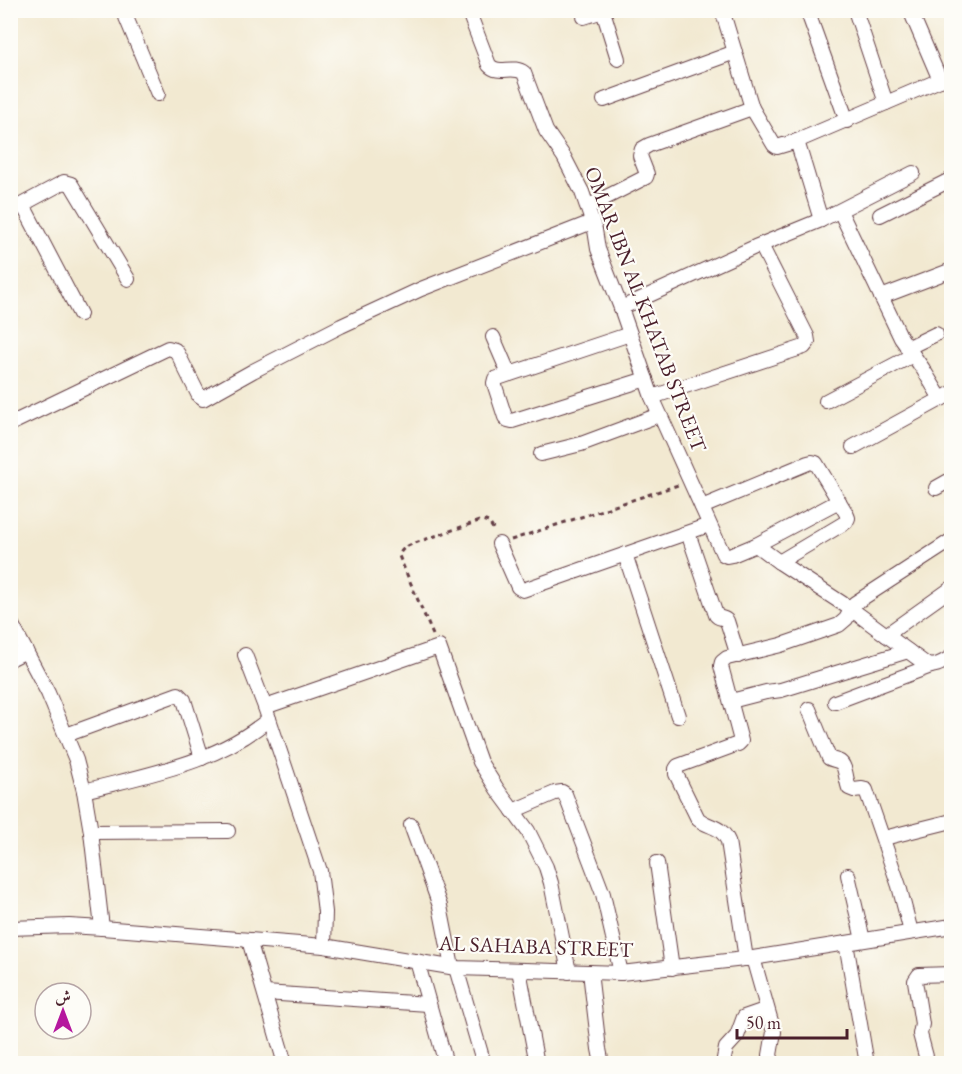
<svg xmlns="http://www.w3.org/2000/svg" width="962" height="1074" viewBox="0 0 962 1074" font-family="'EB Garamond',Amiri,serif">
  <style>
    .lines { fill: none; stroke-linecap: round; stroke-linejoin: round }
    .minor-casing { stroke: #633d44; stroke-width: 16 }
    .path { stroke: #633d44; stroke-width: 3; stroke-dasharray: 4.5 4.5; stroke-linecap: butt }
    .minor { stroke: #fff; stroke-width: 14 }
    .labels { text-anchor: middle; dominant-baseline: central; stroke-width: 4.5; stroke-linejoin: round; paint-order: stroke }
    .street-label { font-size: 21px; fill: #4a1f2b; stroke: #fdfcf7 }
  </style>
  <rect width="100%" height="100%" fill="#fdfcf7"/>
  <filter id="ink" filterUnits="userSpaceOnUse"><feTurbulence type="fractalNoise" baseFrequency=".0167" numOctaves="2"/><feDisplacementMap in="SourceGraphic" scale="12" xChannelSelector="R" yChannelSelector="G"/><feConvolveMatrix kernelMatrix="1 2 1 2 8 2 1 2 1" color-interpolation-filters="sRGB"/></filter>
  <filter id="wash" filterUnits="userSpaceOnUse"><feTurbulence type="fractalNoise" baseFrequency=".008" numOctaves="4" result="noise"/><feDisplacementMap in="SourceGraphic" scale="24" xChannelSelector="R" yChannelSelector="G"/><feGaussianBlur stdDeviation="1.35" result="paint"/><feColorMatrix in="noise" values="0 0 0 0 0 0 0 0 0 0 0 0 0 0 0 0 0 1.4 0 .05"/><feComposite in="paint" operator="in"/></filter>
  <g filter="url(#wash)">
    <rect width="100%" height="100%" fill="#f2e9d1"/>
  </g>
  <g filter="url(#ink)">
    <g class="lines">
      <!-- minor casing -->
      <g class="minor-casing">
        <g id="minor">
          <path d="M123 10 158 94"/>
          <path d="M468 10 489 65C499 76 513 64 524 73L546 131 564 157 582 192 595 230 598 249 621 308 652 397 723 554 727 556 732 555 756 545 839 501"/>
          <path d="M722 10 752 108 774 145 777 147 797 141 940 80 952 77"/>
          <path d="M807 10 847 121"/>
          <path d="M855 10 886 103"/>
          <path d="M910 10 940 80"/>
          <path d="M603 11 618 59"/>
          <path d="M584 17 606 10"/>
          <path d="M604 100 735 52"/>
          <path d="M797 141 821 220"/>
          <path d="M23 205 80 314"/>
          <path d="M587 207 646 177 647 174 640 156 642 149 649 145 752 108"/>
          <path d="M10 211 64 182 71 184 128 279"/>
          <path d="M840 211 901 338 923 369 941 399"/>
          <path d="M880 215 952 179"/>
          <path d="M881 297 952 270"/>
          <path d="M621 308 755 247 821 220 913 173"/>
          <path d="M630 334 495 379 494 383 505 417 508 420 512 421 646 379"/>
          <path d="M493 337 509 374"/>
          <path d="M907 348 936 334"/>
          <path d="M652 397 804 347 808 342 807 336 761 245"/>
          <path d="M826 401 913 355"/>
          <path d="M10 424 168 348 175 350 178 354 199 396 203 399 253 371 341 326 421 289 592 222"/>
          <path d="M853 447 952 393"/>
          <path d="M541 454 581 444 659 415"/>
          <path d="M936 488 952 479"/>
          <path d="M702 507 808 463 812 462 816 463 846 513 848 518 846 522 779 562"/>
          <path d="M688 533 716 615C719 619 724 617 727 621L738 656"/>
          <path d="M499 544 518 587 523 590 709 525"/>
          <path d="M756 545 779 562 851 609 927 665C936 668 944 661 952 657"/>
          <path d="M625 554 678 716"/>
          <path d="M10 621 48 693 76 760 84 791 91 832 102 928"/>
          <path d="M886 635 952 588"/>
          <path d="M245 655 265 707 320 871 325 912 324 946"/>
          <path d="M10 659 26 651"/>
          <path d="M731 701 766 692 781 690 908 651"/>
          <path d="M835 702 931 666"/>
          <path d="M265 707 439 647 480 762 497 789 528 831 546 867 551 883 569 972"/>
          <path d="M809 709 829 758C832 760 836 760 840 762 846 766 846 781 849 788L854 790 862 789 866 790 899 886 911 932"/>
          <path d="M66 735 178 694 184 700 202 758"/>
          <path d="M84 791C149 774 217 763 269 719"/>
          <path d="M513 811 555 793 562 792 565 794 603 894 621 973"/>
          <path d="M411 825 440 906 452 967"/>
          <path d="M91 832 228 831"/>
          <path d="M884 838 952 821"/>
          <path d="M657 863 672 968"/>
          <path d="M848 875 863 940"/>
          <path d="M10 928 69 926 102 928 324 946 456 968 621 973 753 958 952 926"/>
          <path d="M249 940 285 1064"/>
          <path d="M846 943 867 1064"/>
          <path d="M753 958 774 1032 770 1055 773 1064"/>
          <path d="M746 959 728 841C721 825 709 828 698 819L676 774V769L678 766 738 744 741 741 721 666 722 662 727 658 781 645 839 625 846 619 855 603 952 540"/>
          <path d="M417 961 446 1064"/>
          <path d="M456 968 484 1064"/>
          <path d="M519 970 537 1064"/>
          <path d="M590 972 599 1049 602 1064"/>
          <path d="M265 993 428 1004"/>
          <path d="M723 1064 726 1048 737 1036 744 1017 767 1009"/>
          <path d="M928 1064 920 1034 922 1024 915 981 919 975 952 974"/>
        </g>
      </g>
      <!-- path -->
      <g class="path">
        <path d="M511 540 678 485"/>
        <path d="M433 635 399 556C401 549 406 547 412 544L482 520 489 522 495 532"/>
      </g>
      <!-- minor -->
      <use href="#minor" class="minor"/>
    </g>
  </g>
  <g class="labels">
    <!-- street labels -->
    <g class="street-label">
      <text transform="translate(646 309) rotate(69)">OMAR IBN AL KHATAB STREET</text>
      <text transform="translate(536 946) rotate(2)">AL SAHABA STREET</text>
    </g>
  </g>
  <!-- margin -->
  <rect width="962" height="1074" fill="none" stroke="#fdfcf7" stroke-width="36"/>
  <!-- north arrow -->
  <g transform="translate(63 1011)"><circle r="28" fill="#fdfcf7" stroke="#b5a4a5" stroke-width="1.5"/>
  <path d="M0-4.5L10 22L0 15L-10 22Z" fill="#b5179e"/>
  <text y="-9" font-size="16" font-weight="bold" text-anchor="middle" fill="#4a1f2b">ش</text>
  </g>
  <!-- scale -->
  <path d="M737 1029v9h110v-9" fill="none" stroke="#4a1f2b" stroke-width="3"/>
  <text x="746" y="1029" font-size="18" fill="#4a1f2b" stroke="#fdfcf7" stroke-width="4.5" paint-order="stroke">50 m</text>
</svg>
